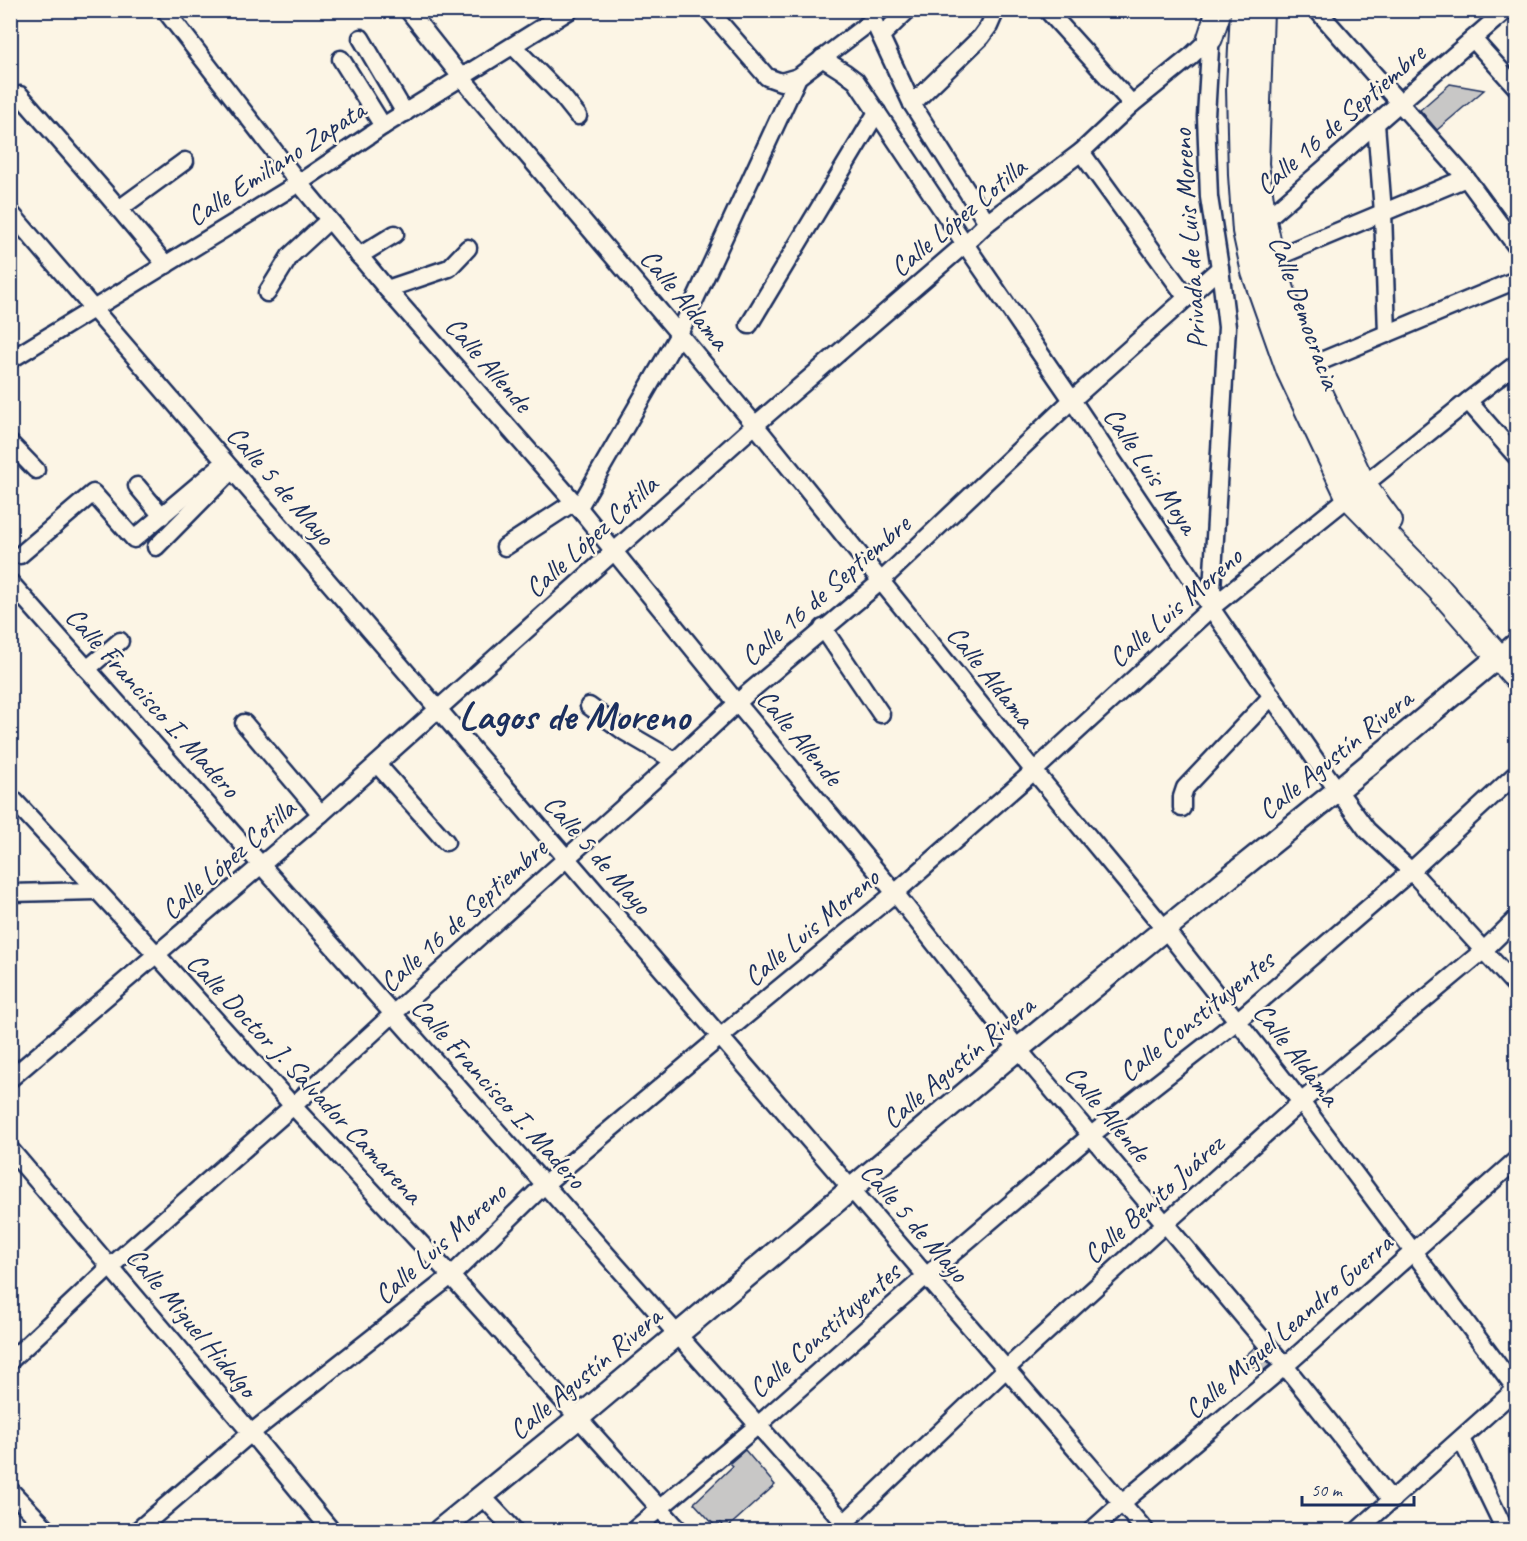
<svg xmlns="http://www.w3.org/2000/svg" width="1527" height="1541" viewBox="0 0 1527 1541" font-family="Caveat,sans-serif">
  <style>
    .building { fill: #c8c7c6; stroke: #1b2f5e; stroke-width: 1.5 }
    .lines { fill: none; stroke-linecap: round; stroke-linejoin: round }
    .minor-casing { stroke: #1b2f5e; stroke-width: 21 }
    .major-casing { stroke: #1b2f5e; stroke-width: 26 }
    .highway-casing { stroke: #1b2f5e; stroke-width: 28 }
    .minor { stroke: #fcf5e5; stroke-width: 16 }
    .major { stroke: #fcf5e5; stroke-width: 21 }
    .highway { stroke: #fcf5e5; stroke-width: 24 }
    .labels { text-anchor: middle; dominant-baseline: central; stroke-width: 5; stroke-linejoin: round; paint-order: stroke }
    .street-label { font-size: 28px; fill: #1b2f5e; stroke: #fcf5e5 }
    .town-label { font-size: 40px; font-weight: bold; fill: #1b2f5e; stroke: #fcf5e5 }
  </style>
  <rect width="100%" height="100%" fill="#fcf5e5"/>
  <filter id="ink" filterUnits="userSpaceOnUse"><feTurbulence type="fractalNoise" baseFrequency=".0167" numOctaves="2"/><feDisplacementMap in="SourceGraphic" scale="12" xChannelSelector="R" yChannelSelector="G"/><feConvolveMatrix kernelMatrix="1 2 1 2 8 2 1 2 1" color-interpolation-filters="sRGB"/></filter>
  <g filter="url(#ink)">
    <!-- building -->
    <g class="building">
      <path d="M1450 84 1484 90 1437 130 1420 110Z"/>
      <path d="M1255 1347 1270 1365 1259 1374 1245 1356Z"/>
      <path d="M745 1450 775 1485 726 1529 721 1523 716 1527 694 1503 733 1466 730 1463Z"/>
    </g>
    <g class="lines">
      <!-- minor casing -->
      <g class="minor-casing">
        <g id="minor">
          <path d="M165 10 299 183 387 289 574 502 737 703 895 893 1018 1049 1285 1366 1392 1501"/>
          <path d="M408 10 461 77 679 334 755 425 1034 771 1165 929 1301 1102 1516 1389"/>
          <path d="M709 10 767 77 781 82 798 77"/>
          <path d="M874 10 873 20 912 104 987 223"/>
          <path d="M1047 10 1132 104"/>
          <path d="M1317 10 1466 178 1516 246"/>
          <path d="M881 36 908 10"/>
          <path d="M361 38 405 113"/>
          <path d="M1473 39 1516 87"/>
          <path d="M513 46 562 96 578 116"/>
          <path d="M822 58 844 72 856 81 965 244 1072 400 1211 608 1317 762 1367 830 1411 871 1516 986"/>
          <path d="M341 59 383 126"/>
          <path d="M20 95 109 197 166 265"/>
          <path d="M912 104 981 37 989 26 996 10"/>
          <path d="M1376 124 1383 212 1387 334"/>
          <path d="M1081 152 1187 298"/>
          <path d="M119 209 185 161"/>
          <path d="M10 212 1145 1530"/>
          <path d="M1264 221 1506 10"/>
          <path d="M359 256 395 234"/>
          <path d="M1272 259 1466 178"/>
          <path d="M387 289 449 268 468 248"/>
          <path d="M267 293 290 256 329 220"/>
          <path d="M749 325 877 112"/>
          <path d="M10 360 299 183 383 126 570 10"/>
          <path d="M1307 367 1516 280"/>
          <path d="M1468 401 1516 456"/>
          <path d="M10 443 36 470"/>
          <path d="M137 486 162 516"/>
          <path d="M579 507 679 334 798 77 873 20"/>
          <path d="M156 547 232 470"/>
          <path d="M505 547 574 502"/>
          <path d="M20 555 93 493 134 539 225 462"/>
          <path d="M10 582 851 1530"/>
          <path d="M1211 608 1227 327 1220 268 1209 197 1206 116 1211 32"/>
          <path d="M823 628 881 714"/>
          <path d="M1498 657 1516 641"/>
          <path d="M87 669 120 641"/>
          <path d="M589 706 625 732 675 761"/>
          <path d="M244 723 321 814"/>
          <path d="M377 764 446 842"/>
          <path d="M10 796 157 955 293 1106 451 1276 679 1530"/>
          <path d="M1182 808V797L1185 788 1272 696"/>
          <path d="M10 893 96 891"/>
          <path d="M10 1079 321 814 755 425 965 244 987 223 1081 152 1132 104 1190 57 1210 38"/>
          <path d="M10 1149 251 1433 331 1530"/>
          <path d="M10 1361 110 1267 293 1106 393 1014 675 761 748 693 880 582 1072 400 1220 268"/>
          <path d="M1461 1439 1505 1530"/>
          <path d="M10 1490 48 1530"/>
          <path d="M482 1496 514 1530"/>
          <path d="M138 1530 251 1433 451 1276 544 1185 720 1037 895 893 1034 771 1211 608 1468 401 1516 364"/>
          <path d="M634 1530 757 1426 926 1276 1090 1136 1237 1021 1411 871 1516 774"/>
          <path d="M837 1530 1006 1369 1166 1223 1301 1102 1484 950 1516 919"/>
          <path d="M1092 1530 1122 1503 1285 1366 1516 1160"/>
          <path d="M1358 1530 1516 1389"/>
        </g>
      </g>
      <!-- major casing -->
      <g class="major-casing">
        <path id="major" d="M440 1530 578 1418 1018 1049 1165 929 1338 790 1498 657"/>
      </g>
      <!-- highway casing -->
      <g class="highway-casing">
        <g id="highway">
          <path d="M1243 10 1239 87 1241 175 1245 231 1254 272 1289 371 1348 496 1439 589 1516 677"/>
          <path d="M1261 10 1256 164 1264 221 1272 259 1307 367 1363 484 1390 521"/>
          <path d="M1210 38 1219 10"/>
        </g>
      </g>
      <!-- minor -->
      <use href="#minor" class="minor"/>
      <!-- major -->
      <use href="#major" class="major"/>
      <!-- highway -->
      <use href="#highway" class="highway"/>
    </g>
  </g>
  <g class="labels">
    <!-- street labels -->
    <g class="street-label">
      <text transform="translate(1340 119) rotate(-41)">Calle 16 de Septiembre</text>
      <text transform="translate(276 163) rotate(-33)">Calle Emiliano Zapata</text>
      <text transform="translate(958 217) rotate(-40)">Calle López Cotilla</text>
      <text transform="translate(1189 239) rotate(-94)">Privada de Luis Moreno</text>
      <text transform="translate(685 299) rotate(50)">Calle Aldama</text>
      <text transform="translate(1305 312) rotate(70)">Calle Democracia</text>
      <text transform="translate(489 364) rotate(49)">Calle Allende</text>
      <text transform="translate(1151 470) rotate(56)">Calle Luis Moya</text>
      <text transform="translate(281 485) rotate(49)">Calle 5 de Mayo</text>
      <text transform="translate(591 536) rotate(-42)">Calle López Cotilla</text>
      <text transform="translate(825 590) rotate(-41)">Calle 16 de Septiembre</text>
      <text transform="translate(1175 607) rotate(-41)">Calle Luis Moreno</text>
      <text transform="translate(991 676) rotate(51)">Calle Aldama</text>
      <text transform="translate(153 702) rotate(48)">Calle Francisco I. Madero</text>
      <text transform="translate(800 737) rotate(50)">Calle Allende</text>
      <text transform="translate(1335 754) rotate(-39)">Calle Agustín Rivera</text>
      <text transform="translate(598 854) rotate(49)">Calle 5 de Mayo</text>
      <text transform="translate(228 859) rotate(-41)">Calle López Cotilla</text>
      <text transform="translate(463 915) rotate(-42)">Calle 16 de Septiembre</text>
      <text transform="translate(811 927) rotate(-40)">Calle Luis Moreno</text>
      <text transform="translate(1196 1016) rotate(-39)">Calle Constituyentes</text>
      <text transform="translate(1297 1054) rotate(52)">Calle Aldama</text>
      <text transform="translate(958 1062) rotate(-40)">Calle Agustín Rivera</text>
      <text transform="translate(305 1078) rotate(47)">Calle Doctor J. Salvador Camarena</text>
      <text transform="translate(499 1093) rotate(48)">Calle Francisco I. Madero</text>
      <text transform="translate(1108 1113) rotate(50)">Calle Allende</text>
      <text transform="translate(1153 1199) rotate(-42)">Calle Benito Juárez</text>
      <text transform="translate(915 1222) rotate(49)">Calle 5 de Mayo</text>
      <text transform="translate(440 1243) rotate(-42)">Calle Luis Moreno</text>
      <text transform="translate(192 1322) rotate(50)">Calle Miguel Hidalgo</text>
      <text transform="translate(1288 1326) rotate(-41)">Calle Miguel Leandro Guerra</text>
      <text transform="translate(824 1330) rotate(-41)">Calle Constituyentes</text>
      <text transform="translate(585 1373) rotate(-40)">Calle Agustín Rivera</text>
    </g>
    <!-- town labels -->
    <g class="town-label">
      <text x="574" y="716">Lagos de Moreno</text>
    </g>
  </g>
  <!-- margin -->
  <rect width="1527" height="1541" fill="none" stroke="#fcf5e5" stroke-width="36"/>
  <rect x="18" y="18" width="1491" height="1505" fill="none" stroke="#1b2f5e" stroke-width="2" filter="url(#ink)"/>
  <!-- scale -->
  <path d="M1302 1496v9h112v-9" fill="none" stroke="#1b2f5e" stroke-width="3"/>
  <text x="1311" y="1496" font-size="18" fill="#1b2f5e" stroke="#fcf5e5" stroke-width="4.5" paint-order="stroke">50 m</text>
</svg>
